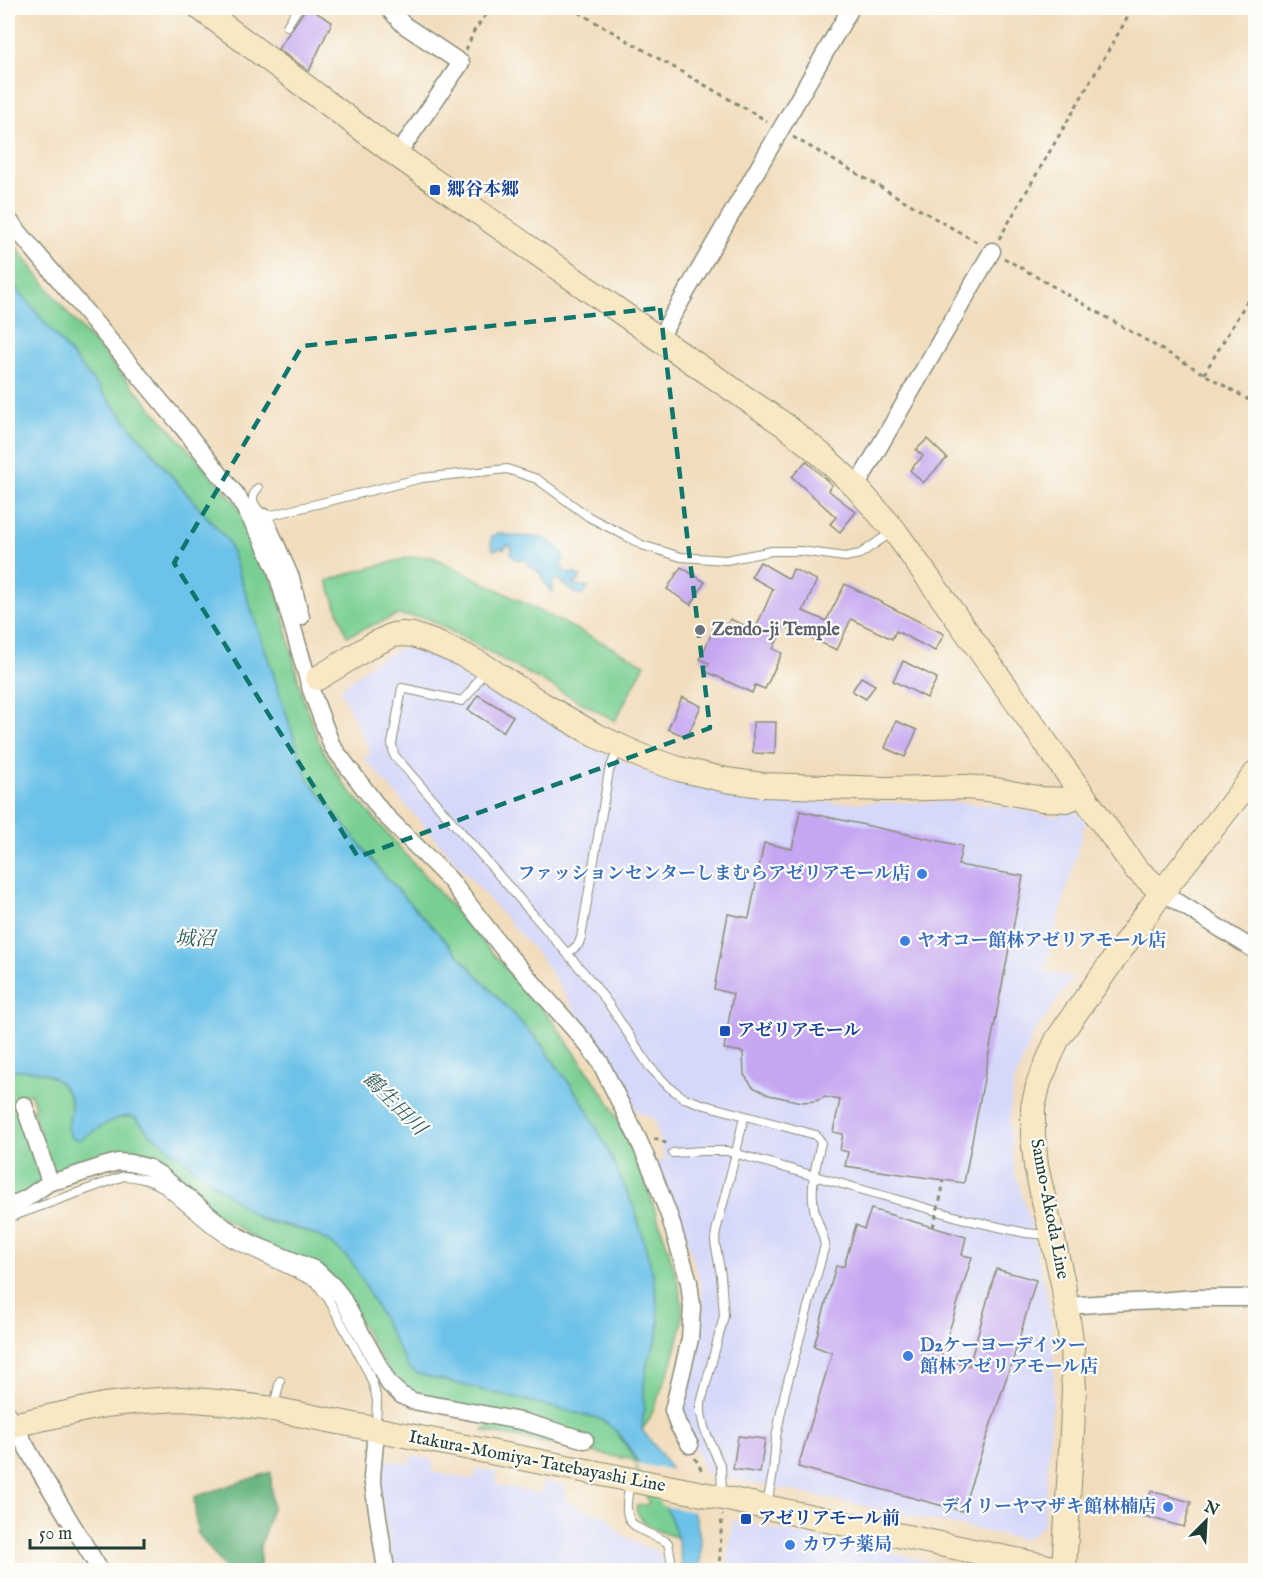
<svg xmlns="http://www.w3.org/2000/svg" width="1263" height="1578" viewBox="0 0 1263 1578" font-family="'IM FELL English','Noto Serif JP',serif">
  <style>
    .built { fill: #d5d8f9 }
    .green { fill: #79cf93; stroke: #4c8664; stroke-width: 1.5 }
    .forest { fill: #62b27d; stroke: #407858; stroke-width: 1.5 }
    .water { fill: #6dc2e9; stroke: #46808e; stroke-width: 1.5 }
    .pier { fill: #f1dcbb }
    .building { fill: #c5a6f1 }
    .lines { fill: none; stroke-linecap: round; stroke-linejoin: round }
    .lane-casing { stroke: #888c78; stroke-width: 10 }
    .street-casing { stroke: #888c78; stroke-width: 19 }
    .secondary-casing { stroke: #888c78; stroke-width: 26 }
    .path { stroke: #888c78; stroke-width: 3; stroke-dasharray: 4.5 4.5; stroke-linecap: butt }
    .lane { stroke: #fff; stroke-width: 8 }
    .street { stroke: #fff; stroke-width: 16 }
    .secondary { stroke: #f8e8c3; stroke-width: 24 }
    .path-bridge { stroke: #888c78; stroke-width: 3; stroke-dasharray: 4.5 4.5; stroke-linecap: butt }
    .marked { fill: none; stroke: #0f766e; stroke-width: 4.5; stroke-dasharray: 12 8; stroke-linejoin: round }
    .transit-dot { fill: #1a4fb4; stroke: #fdfcf7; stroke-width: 2 }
    .worship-dot { fill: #6b7280; stroke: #fdfcf7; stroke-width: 2 }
    .shop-dot { fill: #3f7fe0; stroke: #fdfcf7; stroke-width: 2 }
    .labels { text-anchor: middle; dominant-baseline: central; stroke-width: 4.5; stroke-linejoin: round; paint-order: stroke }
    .transit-label { font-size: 18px; font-weight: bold; fill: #164399; stroke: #fdfcf7; text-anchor: start }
    .worship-label { font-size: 18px; font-weight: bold; fill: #5b616d; stroke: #fdfcf7; text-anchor: start }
    .shop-label { font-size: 18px; font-weight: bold; fill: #366cbe; stroke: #fdfcf7; text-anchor: start }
    .street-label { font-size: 18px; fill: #1f3d34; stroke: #fdfcf7 }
    .water-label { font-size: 20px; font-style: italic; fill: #325e61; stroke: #fdfcf7 }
  </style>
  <rect width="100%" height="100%" fill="#fdfcf7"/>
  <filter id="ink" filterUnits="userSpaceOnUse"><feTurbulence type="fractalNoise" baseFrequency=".0167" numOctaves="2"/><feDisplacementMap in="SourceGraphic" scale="12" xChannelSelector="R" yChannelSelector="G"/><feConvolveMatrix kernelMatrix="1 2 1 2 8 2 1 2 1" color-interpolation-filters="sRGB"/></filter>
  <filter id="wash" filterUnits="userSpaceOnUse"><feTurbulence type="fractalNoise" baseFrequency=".008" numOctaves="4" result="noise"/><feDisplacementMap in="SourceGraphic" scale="24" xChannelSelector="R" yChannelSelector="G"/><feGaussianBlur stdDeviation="1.35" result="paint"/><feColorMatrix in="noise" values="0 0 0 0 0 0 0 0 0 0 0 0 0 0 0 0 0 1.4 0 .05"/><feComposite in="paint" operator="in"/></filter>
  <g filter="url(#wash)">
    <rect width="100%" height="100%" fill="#f1dcbb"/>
    <!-- built -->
    <g class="built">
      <path d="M402 648 435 656 473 675 581 742 629 764 667 778 701 787 756 799 841 803 952 802 1009 807 1056 817 1071 809 1086 820 1044 970 1073 978 1034 1033 1013 1085 1009 1121 1015 1174 1030 1220 1051 1315 1054 1380 1044 1523 1026 1540 706 1473 687 1431 683 1414 700 1331 702 1309 701 1287 686 1235 656 1162 665 1160 654 1119 638 1112 610 1064 541 958 363 757 371 754 340 689 372 663Z"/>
      <path d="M412 1456 433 1460V1472L474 1480 477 1468 498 1473 496 1485 541 1494 544 1481 565 1486V1500L577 1507 610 1518 618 1532 641 1546 654 1549 660 1554 665 1570H394L380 1489 386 1460 410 1464Z"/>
      <path d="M732 1520 971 1570H727Z"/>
    </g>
    <!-- green -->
    <g class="green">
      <path d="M8 237 70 316 236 503 261 549 281 605 302 696 321 747 343 783 554 1023 608 1100 628 1141 644 1179 668 1248 678 1283 682 1303V1324L673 1360 649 1420 642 1430 641 1425 644 1407V1385L647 1363 658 1335 659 1320 654 1278 635 1210 606 1146 582 1101 541 1044 383 874 307 778 275 679 228 541 169 473 8 278Z"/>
      <path d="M411 557H433L645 664 615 721 427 618 397 615 347 636 327 581 354 572Z"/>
      <path d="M14 1069 40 1072 56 1079 67 1091 72 1107 67 1128C79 1126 127 1113 135 1118 139 1120 144 1128 148 1132L261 1220 309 1232 326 1240 343 1252 354 1265 418 1374 601 1419 615 1430 645 1473 668 1510 677 1534 676 1537C660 1532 641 1526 636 1509L637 1506 649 1504 634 1461 627 1457 622 1458 483 1431 495 1421 421 1398 396 1386 347 1299 134 1159 135 1153 123 1151V1158L54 1178 32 1109 36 1107 30 1093 15 1098 44 1183 8 1203V1073Z"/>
    </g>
    <!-- forest -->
    <path class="forest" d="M271 1472 272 1508 260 1547V1570H226L197 1532 194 1497Z"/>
    <!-- water -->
    <g class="water">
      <path d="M8 278 169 473 228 541 275 679 307 778 383 874 541 1044 582 1101 606 1146 635 1210 654 1278 659 1320 658 1335 647 1363 644 1385V1407L642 1430 664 1458 696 1519 701 1542 700 1570H681C683 1519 647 1477 621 1436L615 1430 601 1419 418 1374 408 1367 354 1265C332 1238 314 1233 282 1224 270 1221 261 1220 251 1213L148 1132C144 1128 140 1121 135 1118 122 1110 91 1133 79 1140L71 1137C65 1124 70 1122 71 1109 73 1090 53 1073 35 1071 25 1070 16 1068 8 1073Z"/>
      <path d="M499 533 511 536 538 537 544 539 551 542 563 553 564 560 560 563 562 569 568 574 574 573 580 577 578 581 574 582V585L579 586H586L589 588 582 595 575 593 558 579 553 580 552 592 550 591 539 572 531 567 525 560 515 559 511 554V546L507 545 504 549 501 548 493 550 491 544 492 536Z"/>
    </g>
    <!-- pier -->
    <path class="pier" d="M634 1463 673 1470 695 1512 662 1506Z"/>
    <g id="blocks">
      <!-- building -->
      <g class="building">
        <path d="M306 8H309L332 22 309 71 278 49Z"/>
        <path d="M927 439 947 458 923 483 910 470 923 456 916 450Z"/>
        <path d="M806 461 832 485 828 490 856 512 840 532 830 524 836 517 792 477Z"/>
        <path d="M760 562 789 579 793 569 817 580 803 611 826 621 845 584 944 634 935 651 896 631 892 639 851 619 837 650 784 626 773 649 782 653 765 689 755 685 752 693 705 671 709 663 700 659 717 622 726 627 730 619 755 630 773 589 751 577Z"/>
        <path d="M681 567 705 582 691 605 667 589Z"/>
        <path d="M903 661 937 678 927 698 893 681Z"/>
        <path d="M861 677 875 685 866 699 852 691Z"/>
        <path d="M478 695 513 716 503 732 468 710Z"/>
        <path d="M682 697 701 706 687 737 668 729Z"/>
        <path d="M896 721 917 730 905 757 885 748Z"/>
        <path d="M753 722H776L775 754 753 753Z"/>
        <path d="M800 811 962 846 958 865 1023 876 964 1183 845 1166 848 1152 840 1150 843 1134 833 1132 840 1100 825 1097 816 1101 802 1102 769 1095 753 1087 744 1075 743 1052 724 1049 733 994 714 989 728 914 749 918 764 843 792 849Z"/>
        <path d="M871 1209 966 1237 962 1255 972 1257 941 1357 969 1366 996 1269 1036 1280 1011 1367H1010L962 1511 798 1467 832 1353 814 1346 836 1266H844L856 1225 864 1229Z"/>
        <path d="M738 1436 765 1439 760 1473 733 1469Z"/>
        <path d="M1151 1491 1191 1502 1184 1527 1144 1516Z"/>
      </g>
    </g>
  </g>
  <g filter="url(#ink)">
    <use href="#blocks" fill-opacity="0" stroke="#888c78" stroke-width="1.5"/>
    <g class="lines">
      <!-- lane casing -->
      <g class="lane-casing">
        <g id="lane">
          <path d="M287 26 298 8"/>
          <path d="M258 488C247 500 256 506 264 517L422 478 507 469 537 479 589 517 626 536 642 545 681 557 726 560 772 551H801L845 557 860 554 892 532"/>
          <path d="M485 669 471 691 462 701 402 688 392 744 394 755 592 982 610 1006 649 1066 669 1087 684 1098 705 1105 816 1135 821 1142C816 1165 809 1189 815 1213 818 1224 823 1233 825 1245L785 1392 776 1437 773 1473 767 1504"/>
          <path d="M568 953 578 945 581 938 609 771 619 747"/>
          <path d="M673 1153 702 1151H727L968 1220 1026 1233 1048 1235"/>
          <path d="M8 1218 124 1176C137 1177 148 1179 159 1185L214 1231 230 1242 316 1283 329 1300 367 1370 373 1384 377 1400 376 1426"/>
          <path d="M274 1406 280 1381"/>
          <path d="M630 1482C622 1525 628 1524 665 1541L668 1543 673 1569"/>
          <path d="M722 1495 721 1467 704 1428 701 1413V1403L724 1316 721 1275 715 1242 716 1231 736 1153 744 1116"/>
        </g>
      </g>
      <!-- street casing -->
      <g class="street-casing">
        <g id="street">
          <path d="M388 8 404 25 461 63 397 155"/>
          <path d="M8 219 179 423 238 497 262 539 276 570 311 690 332 746 382 812 450 880 504 950 586 1043 600 1062 639 1141 653 1173 670 1218 689 1282 692 1307 690 1339 673 1410 678 1425 690 1445"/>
          <path d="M659 339 851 8"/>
          <path d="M856 487 992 251"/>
          <path d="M264 517 291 578 301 617"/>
          <path d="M1162 892 1256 951"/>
          <path d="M24 1105 50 1182"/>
          <path d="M8 1207 27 1198 50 1182 64 1179 103 1166 118 1162 130 1163 147 1167 159 1174 224 1227 238 1236 255 1245 316 1270 333 1286 341 1296 389 1384 401 1395 413 1401 525 1422 585 1440"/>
          <path d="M1067 1306 1109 1303 1158 1301 1196 1298H1256"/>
          <path d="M8 1414 42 1475 100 1570"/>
          <path d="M376 1430 372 1477 386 1570"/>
        </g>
      </g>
      <!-- secondary casing -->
      <g class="secondary-casing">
        <g id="secondary">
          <path d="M200 8 397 155 659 339 786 426 823 456 856 487 894 530 1135 868 1162 892"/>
          <path d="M318 678 372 645 393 635 403 634 413 635 433 642 461 654 486 667 542 704 595 735 643 757 679 769 726 780 762 785 887 789 966 787 996 790 1042 799 1066 800 1082 794"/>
          <path d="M8 1426 104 1405 142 1401 182 1399 218 1402 273 1409 723 1498 1063 1570"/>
          <path d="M1064 1570 1072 1432 1074 1390 1072 1348 1063 1283 1036 1166 1033 1136V1107L1039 1082 1057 1040 1074 1015 1162 892 1256 773"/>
        </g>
      </g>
      <!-- path -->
      <g class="path">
        <path d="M571 8 767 121"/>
        <path d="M466 50 474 31 491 8"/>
        <path d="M793 137 980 244"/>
        <path d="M999 239 1133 8"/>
        <path d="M1004 258 1256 404"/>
        <path d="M1204 374 1256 286"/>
        <path d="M654 1139H659L667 1144"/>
        <path d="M695 1458 703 1473"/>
        <path d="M719 1570 722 1515"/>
      </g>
      <!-- lane -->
      <use href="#lane" class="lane"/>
      <!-- street -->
      <use href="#street" class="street"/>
      <!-- secondary -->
      <use href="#secondary" class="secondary"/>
      <!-- path-bridge -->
      <path class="path-bridge" d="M933 1227 942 1192 943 1180"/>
    </g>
  </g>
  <!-- marked area -->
  <path class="marked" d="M660 308 710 728 358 857 174 563 302 346Z"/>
  <!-- markers -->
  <g class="transit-dot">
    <rect x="429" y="184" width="12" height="12" rx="3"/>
    <rect x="719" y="1025" width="12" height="12" rx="3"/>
    <rect x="740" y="1513" width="12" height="12" rx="3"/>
  </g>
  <circle class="worship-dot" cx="700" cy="630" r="6"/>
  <g class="shop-dot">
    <circle cx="922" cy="874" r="6"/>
    <circle cx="905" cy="941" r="6"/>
    <circle cx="908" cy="1356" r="6"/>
    <circle cx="1168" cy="1507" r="6"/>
    <circle cx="790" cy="1545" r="6"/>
  </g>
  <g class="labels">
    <!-- transit labels -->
    <g class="transit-label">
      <text x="447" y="190">郷谷本郷</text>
      <text x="737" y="1031">アゼリアモール</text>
      <text x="758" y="1519">アゼリアモール前</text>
    </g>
    <!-- worship labels -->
    <g class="worship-label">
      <text x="712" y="630">Zendo-ji Temple</text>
    </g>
    <!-- shop labels -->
    <g class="shop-label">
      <text x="910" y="874" text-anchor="end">ファッションセンターしまむらアゼリアモール店</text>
      <text x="917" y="941">ヤオコー館林アゼリアモール店</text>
      <text x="920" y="1346">D2ケーヨーデイツー<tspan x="920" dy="21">館林アゼリアモール店</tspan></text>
      <text x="1156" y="1507" text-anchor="end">デイリーヤマザキ館林楠店</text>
      <text x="802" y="1545">カワチ薬局</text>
    </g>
    <!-- street labels -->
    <g class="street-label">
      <text transform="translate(1049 1209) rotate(79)">Sanno-Akoda Line</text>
      <text transform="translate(537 1462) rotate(11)">Itakura-Momiya-Tatebayashi Line</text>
    </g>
    <!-- water labels -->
    <g class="water-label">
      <text x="195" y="939">城沼</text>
      <text transform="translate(394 1104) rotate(45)">鶴生田川</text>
    </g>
  </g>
  <!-- margin -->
  <rect width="1263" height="1578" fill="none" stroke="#fdfcf7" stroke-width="30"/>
  <!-- north arrow -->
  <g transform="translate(1206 1521) rotate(24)" stroke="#fdfcf7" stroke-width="4.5" paint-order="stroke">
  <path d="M0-4.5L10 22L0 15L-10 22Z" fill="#1f3d34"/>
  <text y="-9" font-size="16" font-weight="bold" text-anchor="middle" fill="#1f3d34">N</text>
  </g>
  <!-- scale -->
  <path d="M30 1539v9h114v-9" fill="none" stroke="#1f3d34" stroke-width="3"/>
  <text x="39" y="1539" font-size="18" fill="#1f3d34" stroke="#fdfcf7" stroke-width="4.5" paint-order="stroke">50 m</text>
</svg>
